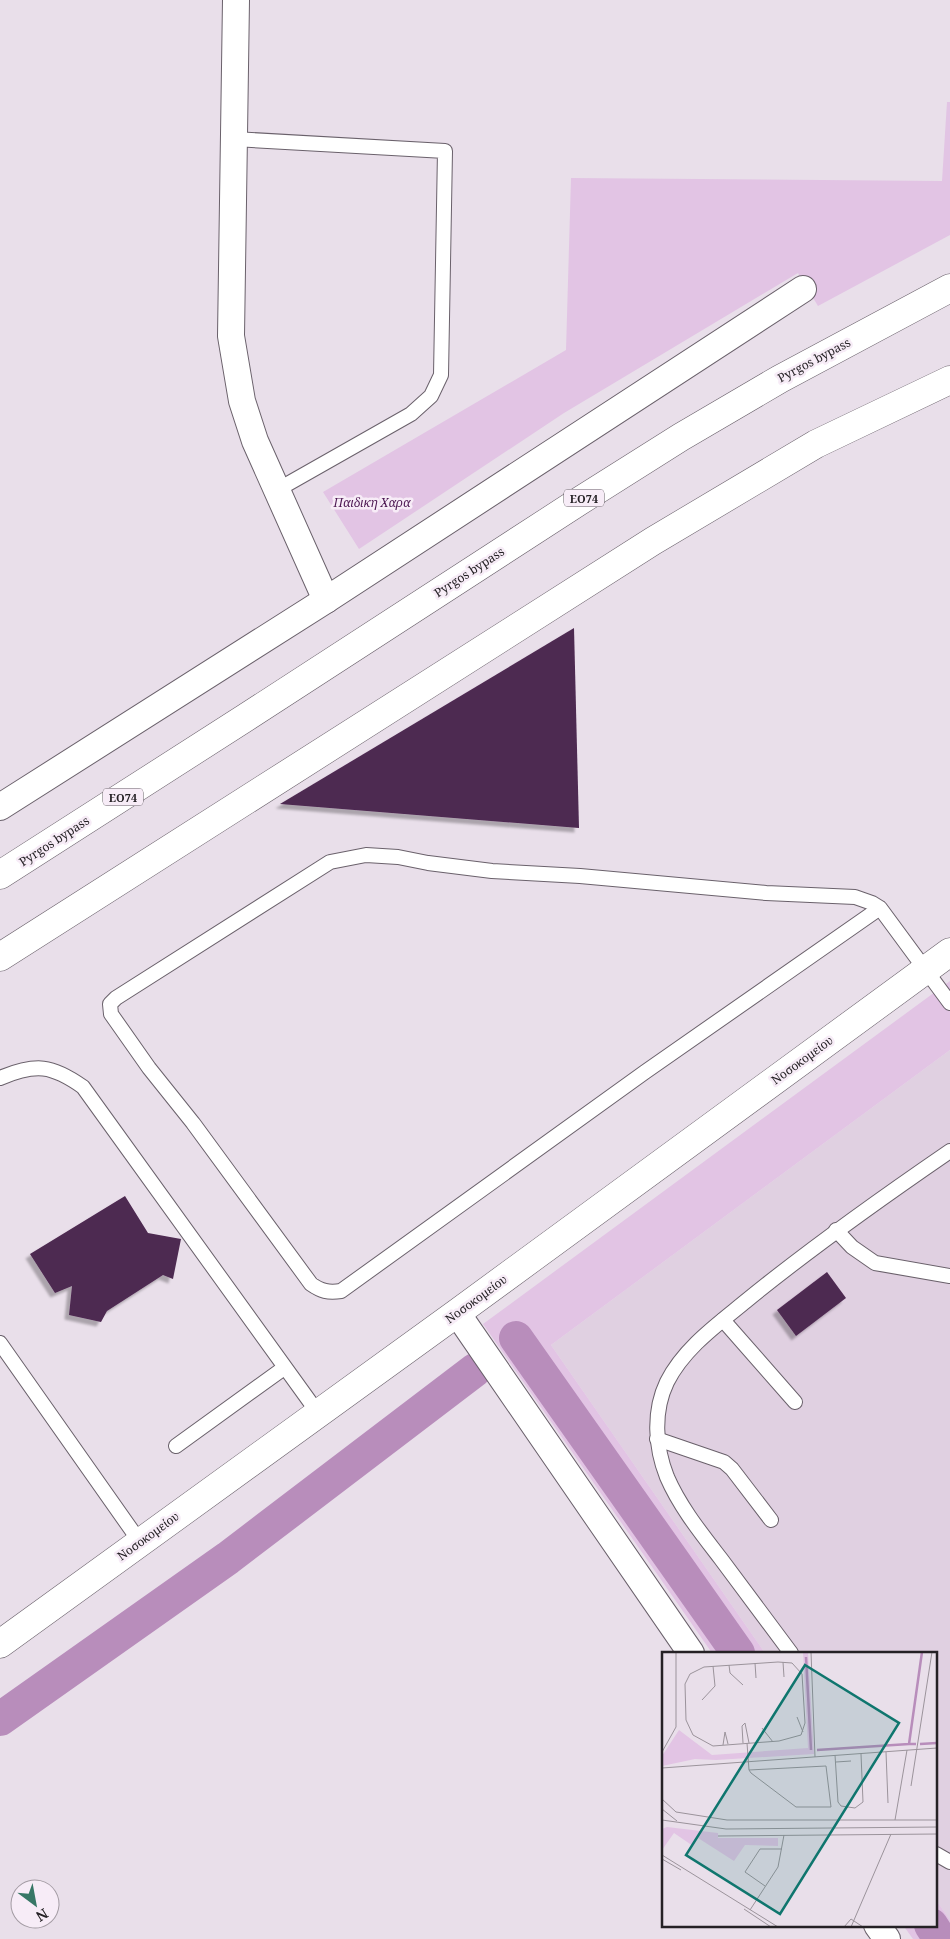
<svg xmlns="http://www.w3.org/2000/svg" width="950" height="1939" viewBox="0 0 950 1939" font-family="'Noto Serif',serif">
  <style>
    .built { fill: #e0d0e1 }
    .green { fill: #e2c4e4 }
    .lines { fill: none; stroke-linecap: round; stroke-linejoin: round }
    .canal { stroke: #b88dbb; stroke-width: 34 }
    .building { fill: #4e2951; filter: url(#shadow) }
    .lane-casing { stroke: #6a616b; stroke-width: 16 }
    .street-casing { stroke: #6a616b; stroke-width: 28 }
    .secondary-casing { stroke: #6a616b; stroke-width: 29 }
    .highway-casing { stroke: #6a616b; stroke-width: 29 }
    .lane { stroke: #fff; stroke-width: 14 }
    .street { stroke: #fff; stroke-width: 26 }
    .secondary { stroke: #fff; stroke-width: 28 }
    .highway { stroke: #fff; stroke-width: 28 }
    .labels { text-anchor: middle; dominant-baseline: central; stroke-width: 5; stroke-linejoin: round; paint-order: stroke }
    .shield { fill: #f7ecf7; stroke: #645e64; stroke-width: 1 }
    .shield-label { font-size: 11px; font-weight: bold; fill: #252125 }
    .street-label { font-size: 12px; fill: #252125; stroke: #f7ecf7 }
    .park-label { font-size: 12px; font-style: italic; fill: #4e1953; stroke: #f7ecf7 }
    .inset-river { fill: none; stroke: #b88dbb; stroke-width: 2.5 }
    .inset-road { fill: none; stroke: #9b939b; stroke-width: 1 }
    .view { fill: #0f766e; fill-opacity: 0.15; stroke: #0f766e; stroke-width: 2.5 }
    .inset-edge { fill: none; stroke: #252125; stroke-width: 2.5 }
  </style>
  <defs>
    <filter id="shadow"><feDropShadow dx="-4.5" dy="4.5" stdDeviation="1" flood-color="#0004"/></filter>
  </defs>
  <rect width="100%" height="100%" fill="#e9dfea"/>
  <!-- built -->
  <path class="built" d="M950 1050V1920L936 1900V1653H765L551 1345Z"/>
  <!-- green -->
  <g class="green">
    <path d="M947 102H950V235L818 306 798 273 564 413 359 549 323 492 566 350 571 178 942 181Z"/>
    <path d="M950 981V1050L551 1345 765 1653H712L483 1324Z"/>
    <path d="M936 1900 950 1920V1939H913L903 1925H936Z"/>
  </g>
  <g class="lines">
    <!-- canal -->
    <g class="canal">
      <path d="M516 1338 738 1653"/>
      <path d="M0 1719 228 1558 475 1370"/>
      <path d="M931 1925 940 1939"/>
    </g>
  </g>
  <!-- building -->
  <g class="building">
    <path d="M574 628 579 828 280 804Z"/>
    <path d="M125 1196 148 1233 181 1239 173 1279 163 1275 107 1311 101 1322 69 1315 72 1286 55 1293 30 1254Z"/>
    <path d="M827 1272 846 1298 796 1336 777 1310Z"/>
  </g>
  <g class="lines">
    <!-- lane casing -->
    <g class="lane-casing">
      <g id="lane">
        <path d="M234 139 445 151 441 375 431 396 411 414 277 490"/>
        <path d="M880 908 645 1072 341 1291C328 1293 321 1291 311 1284L193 1123 149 1068 111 1014 110 1004 116 998 330 862 366 855 398 857 428 863 492 871 580 876 766 893 855 897 872 903 880 908 950 1003"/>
        <path d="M0 1078C36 1063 52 1065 83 1087L318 1413"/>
        <path d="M836 1230 852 1247 875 1263 950 1276"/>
        <path d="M723 1320 795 1402"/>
        <path d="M0 1343 140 1542"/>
        <path d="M657 1439 724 1462 732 1469 771 1520"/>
        <path d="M176 1446 284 1368"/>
        <path d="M791 1653C767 1621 744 1590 721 1559 701 1533 680 1507 667 1477 655 1447 653 1411 667 1382 684 1348 718 1324 746 1301 812 1247 880 1199 950 1151"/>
        <path d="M936 1854 950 1862"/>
      </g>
    </g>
    <!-- street casing -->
    <g class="street-casing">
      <g id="street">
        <path d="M236 0 231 336 242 401 255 441 326 600"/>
        <path d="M0 807 326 600 803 289"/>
        <path d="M457 1313 691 1653"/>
        <path d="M877 1925 887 1939"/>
      </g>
    </g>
    <!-- secondary casing -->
    <g class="secondary-casing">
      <g id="secondary">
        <path d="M0 957 653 541 816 444 950 380"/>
        <path d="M0 1644 457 1313 950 952"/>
      </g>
    </g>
    <!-- highway casing -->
    <g class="highway-casing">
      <path id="highway" d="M0 875 245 718 578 502 681 437 780 379 950 288"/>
    </g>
    <!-- lane -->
    <use href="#lane" class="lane"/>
    <!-- street -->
    <use href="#street" class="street"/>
    <!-- secondary -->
    <use href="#secondary" class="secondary"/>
    <!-- highway -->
    <use href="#highway" class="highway"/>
  </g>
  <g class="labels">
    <!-- shield labels -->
    <g class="shield">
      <rect x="564" y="489.5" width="40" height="17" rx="4"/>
      <rect x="103" y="788.5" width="40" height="17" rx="4"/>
    </g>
    <g class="shield-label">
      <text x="584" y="498">ΕΟ74</text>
      <text x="123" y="797">ΕΟ74</text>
    </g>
    <!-- street labels -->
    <g class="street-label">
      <text transform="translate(814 360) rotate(-28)">Pyrgos bypass</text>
      <text transform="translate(469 572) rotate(-33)">Pyrgos bypass</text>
      <text transform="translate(54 841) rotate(-33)">Pyrgos bypass</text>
      <text transform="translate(802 1060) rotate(-36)">Νοσοκομείου</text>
      <text transform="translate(476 1299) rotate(-36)">Νοσοκομείου</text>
      <text transform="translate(148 1536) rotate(-36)">Νοσοκομείου</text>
    </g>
    <!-- park labels -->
    <g class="park-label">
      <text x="372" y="502">Παιδικη Χαρα</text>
    </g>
  </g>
  <!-- overview -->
  <g transform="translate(662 1652)">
    <rect width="275" height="275" fill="#e9dfea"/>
    <path d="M141 0H146L152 102 54 108 33 107 0 114V104L17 78 50 103 146 96ZM5 175 56 181V186H116V194L83 193 72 209 36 186 31 194 12 181 0 198V177Z" fill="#e2c4e4"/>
    <path class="inset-river" d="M144 5 149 98M254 92H247L260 0M258 92 275 91M155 98 247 92"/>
    <path class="inset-road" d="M149 0 153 105M116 10 130 11 140 22 143 71 139 83 117 89 51 94 31 83 24 68 23 32 28 22 42 15ZM121 10 122 25M93 11 94 26M67 13 68 21 81 33M40 48 53 34 51 14M135 65 141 80M100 76 111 90M81 91 80 74 83 71 87 91M85 91 87 118 89 121 134 155H169L164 114 87 118M61 93 63 80 66 92M0 100 14 75V0M224 100 226 151M173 103 176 150 179 154 193 156 201 150 199 102M174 110 189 109M0 116 275 96M249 134 270 0M0 147 14 160 65 168H275M0 157 15 169M0 168 64 177 275 175M233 168 245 98M56 184 275 182M0 203 116 275M0 207 19 218M103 234 83 220 98 197H120M82 257 109 275M88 258 116 215 122 183M182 275 189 267 201 275M189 275 229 182"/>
    <path class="view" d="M143 13 237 71 118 262 24 203Z"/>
    <rect width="275" height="275" class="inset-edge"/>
  </g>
  <!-- north arrow -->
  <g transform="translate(35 1904) rotate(148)"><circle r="24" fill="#f7ecf7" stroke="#a39ba3"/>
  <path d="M0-4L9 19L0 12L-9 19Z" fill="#377766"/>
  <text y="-8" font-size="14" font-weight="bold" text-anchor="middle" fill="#252125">N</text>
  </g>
</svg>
